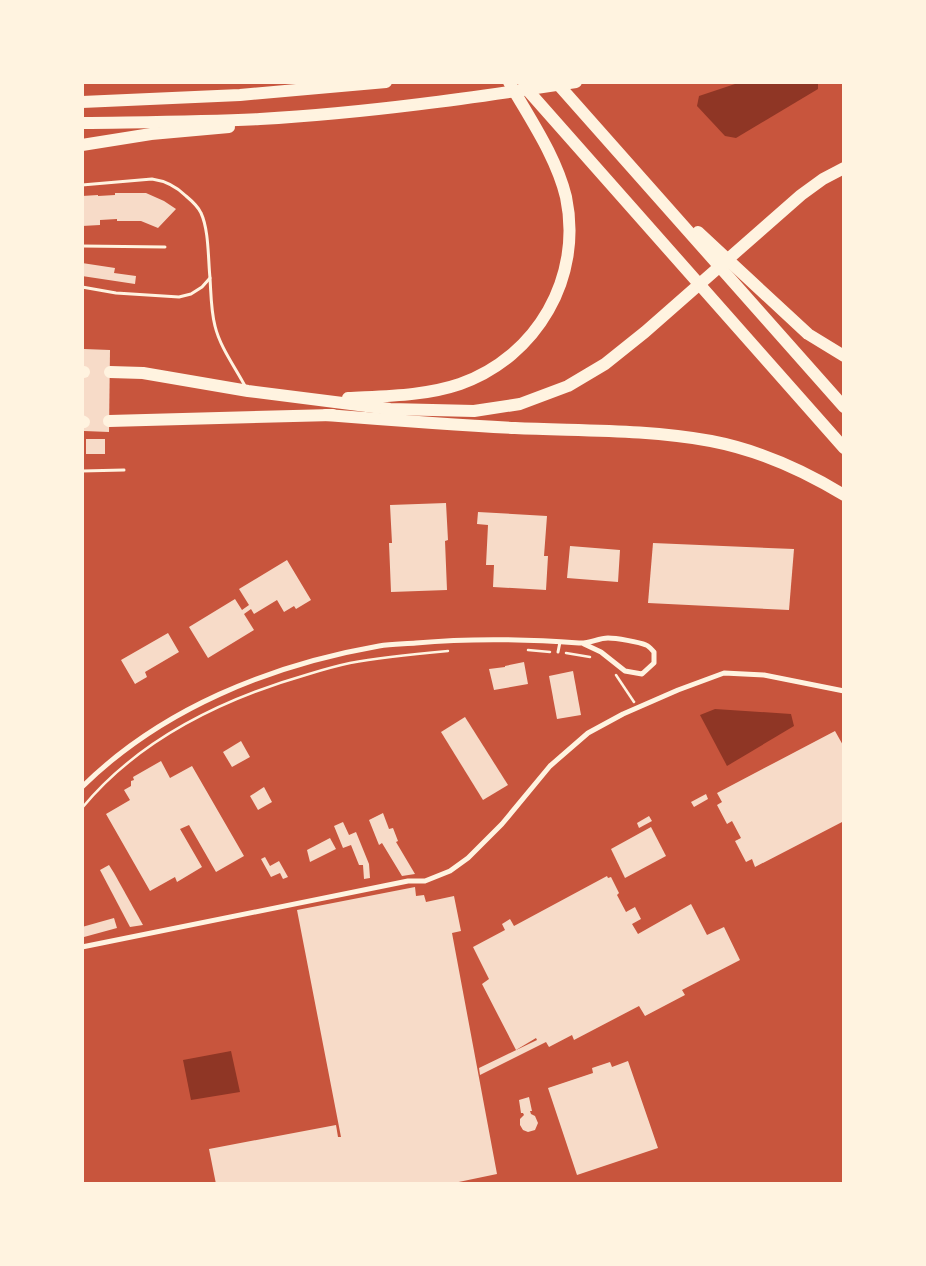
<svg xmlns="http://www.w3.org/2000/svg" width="926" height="1266" viewBox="0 0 926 1266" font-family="'PT Serif',serif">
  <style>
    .water { fill: #8f3625 }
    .building { fill: #f7dbc8 }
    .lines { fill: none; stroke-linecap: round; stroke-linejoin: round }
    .path { stroke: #fff3e0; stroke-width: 2.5 }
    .service { stroke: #fff3e0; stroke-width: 3 }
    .minor { stroke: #fff3e0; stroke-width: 5 }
    .motorway { stroke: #fff3e0; stroke-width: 12 }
  </style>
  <rect width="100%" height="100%" fill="#c8553d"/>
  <!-- water -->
  <g class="water">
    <path d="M741 82H818V89L736 138 725 136 697 106 699 96Z"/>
    <path d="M715 709 791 714 794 726 727 766 700 715Z"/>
    <path d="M231 1051 240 1092 191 1100 183 1060Z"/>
  </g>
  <!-- building -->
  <g class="building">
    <path d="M115 193H146L164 201 176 209 158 228 141 221H117V219L100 220V225L82 226V196L98 195V196L115 195Z"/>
    <path d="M82 263 115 268 114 273 136 276 135 284 82 276Z"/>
    <path d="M84 349 110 350 109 432 84 431Z"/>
    <rect x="86" y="439" width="19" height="15"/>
    <path d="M446 503 448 540 445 541 447 590 391 592 389 543H392L390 505Z"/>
    <path d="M478 512 547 516 544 556H548L546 590 493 587 494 565H486L488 525 477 524Z"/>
    <path d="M653 543 794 549 789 610 648 603Z"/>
    <path d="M570 546 620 550 618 582 567 578Z"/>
    <path d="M287 560 311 600 296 609 294 606 284 612 277 600 254 614 251 609 244 614 254 630 208 658 189 627 235 599 242 610 249 605 239 589Z"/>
    <path d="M168 633 179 652 145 672 147 677 135 684 121 660Z"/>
    <path d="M524 662 528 684 494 690 489 669 505 667V666Z"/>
    <path d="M573 671 581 715 557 719 549 676Z"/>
    <path d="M465 717 508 785 483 800 441 732Z"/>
    <path d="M835 731 844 747V821L755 867 752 859 746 862 735 841 741 838 732 821 727 824 717 805 722 802 717 793Z"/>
    <path d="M241 741 250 757 232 767 223 752Z"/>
    <path d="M161 761 170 778 192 766 244 856 216 872 189 825 180 829 202 867 177 882 175 877 150 891 106 814 130 800 124 790 131 786V781L134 780 133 777Z"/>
    <path d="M264 787 272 802 258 810 250 796Z"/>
    <path d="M706 794 708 799 694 807 691 802Z"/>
    <path d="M383 813 389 829 393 828 398 841 396 842 415 874 402 876 382 843 379 845 369 820Z"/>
    <path d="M649 816 652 821 639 828 637 823Z"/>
    <path d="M343 822 349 835 356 832 369 864 370 878 364 879 363 865H359L351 845 343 848 334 826Z"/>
    <path d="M651 827 666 856 625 878 611 849Z"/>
    <path d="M330 838 336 849 310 862 307 850Z"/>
    <path d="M265 857 270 866 279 861 288 877 283 879 280 873 271 877 261 859Z"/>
    <path d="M109 865 114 873 143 925 130 927 100 870Z"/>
    <path d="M607 876 608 878 611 877 619 893 617 895 626 912 635 907 641 919 632 924 638 934 691 904 707 935 724 927 740 960 682 990 685 995 645 1016 639 1006 574 1040 572 1035 549 1047 546 1042 480 1075 479 1068 537 1040 536 1038 516 1050 482 984 489 979 473 947 505 930 502 924 510 919 514 926Z"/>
    <path d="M415 887 416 896 424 895 426 902 454 896 461 931 452 933 497 1174 449 1184H216L209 1149 336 1125 338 1137H341L297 910Z"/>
    <path d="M114 918 117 928 84 937 82 927Z"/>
    <path d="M628 1061 658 1148 577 1175 548 1088 593 1073 592 1068 610 1062 612 1067Z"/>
    <path d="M529 1097 532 1111H530L531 1114 535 1116 538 1123 535 1130 528 1132 523 1130 520 1125V1119L524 1115 523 1113H521L519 1100Z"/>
  </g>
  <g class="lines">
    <!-- path -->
    <g class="path">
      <path d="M528 650 550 652"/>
      <path d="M566 653 590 657"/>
      <path d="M616 675 634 702"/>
      <path d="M82 808C139 739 225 698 309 674 322 670 336 666 350 663 382 657 415 654 448 651"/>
    </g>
    <!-- service -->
    <g class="service">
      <path d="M82 185 152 179C166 181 176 186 186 196 192 201 198 206 201 213 209 230 208 259 210 278L202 287 191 294 179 297 116 293 82 287"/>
      <path d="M82 246 165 247"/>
      <path d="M210 278C211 294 211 311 215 326 220 347 235 367 245 386"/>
      <path d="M82 471 124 470"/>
      <path d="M558 652 560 642"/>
    </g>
    <!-- minor -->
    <g class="minor">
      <path d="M82 787C161 709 270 665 379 646 391 644 404 644 416 643 471 638 525 639 579 643 589 644 598 638 608 638 616 638 639 642 646 645 649 646 652 650 654 652V663L642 674 625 671 601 652 584 644"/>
      <path d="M82 947 408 881H425L450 871 468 858 502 824 550 766 588 733 623 714 678 690 724 673 764 675 844 691"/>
    </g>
    <!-- motorway -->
    <g class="motorway">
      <path d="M556 82 844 407"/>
      <path d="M524 86 844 448"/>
      <path d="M82 102 240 95 386 82"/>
      <path d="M82 123C142 122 201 122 260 119 367 113 471 98 576 82"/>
      <path d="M82 145 151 134 229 127"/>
      <path d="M698 232 808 334 844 356"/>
      <path d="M82 372H84"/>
      <path d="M110 372 143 373 248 391 390 409 474 411 520 404 568 386 605 364 645 332 801 195 823 179 844 168"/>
      <path d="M348 398C385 396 425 396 460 384 537 357 583 277 566 197 556 156 530 119 509 82"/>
      <path d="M326 415C389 420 452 425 515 428 580 431 647 429 711 441 758 450 803 470 844 495"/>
      <path d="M82 421 84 422"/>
      <path d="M109 421 333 415"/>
    </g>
  </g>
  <!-- border -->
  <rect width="926" height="1266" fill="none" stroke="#fff3e0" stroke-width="168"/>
</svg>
